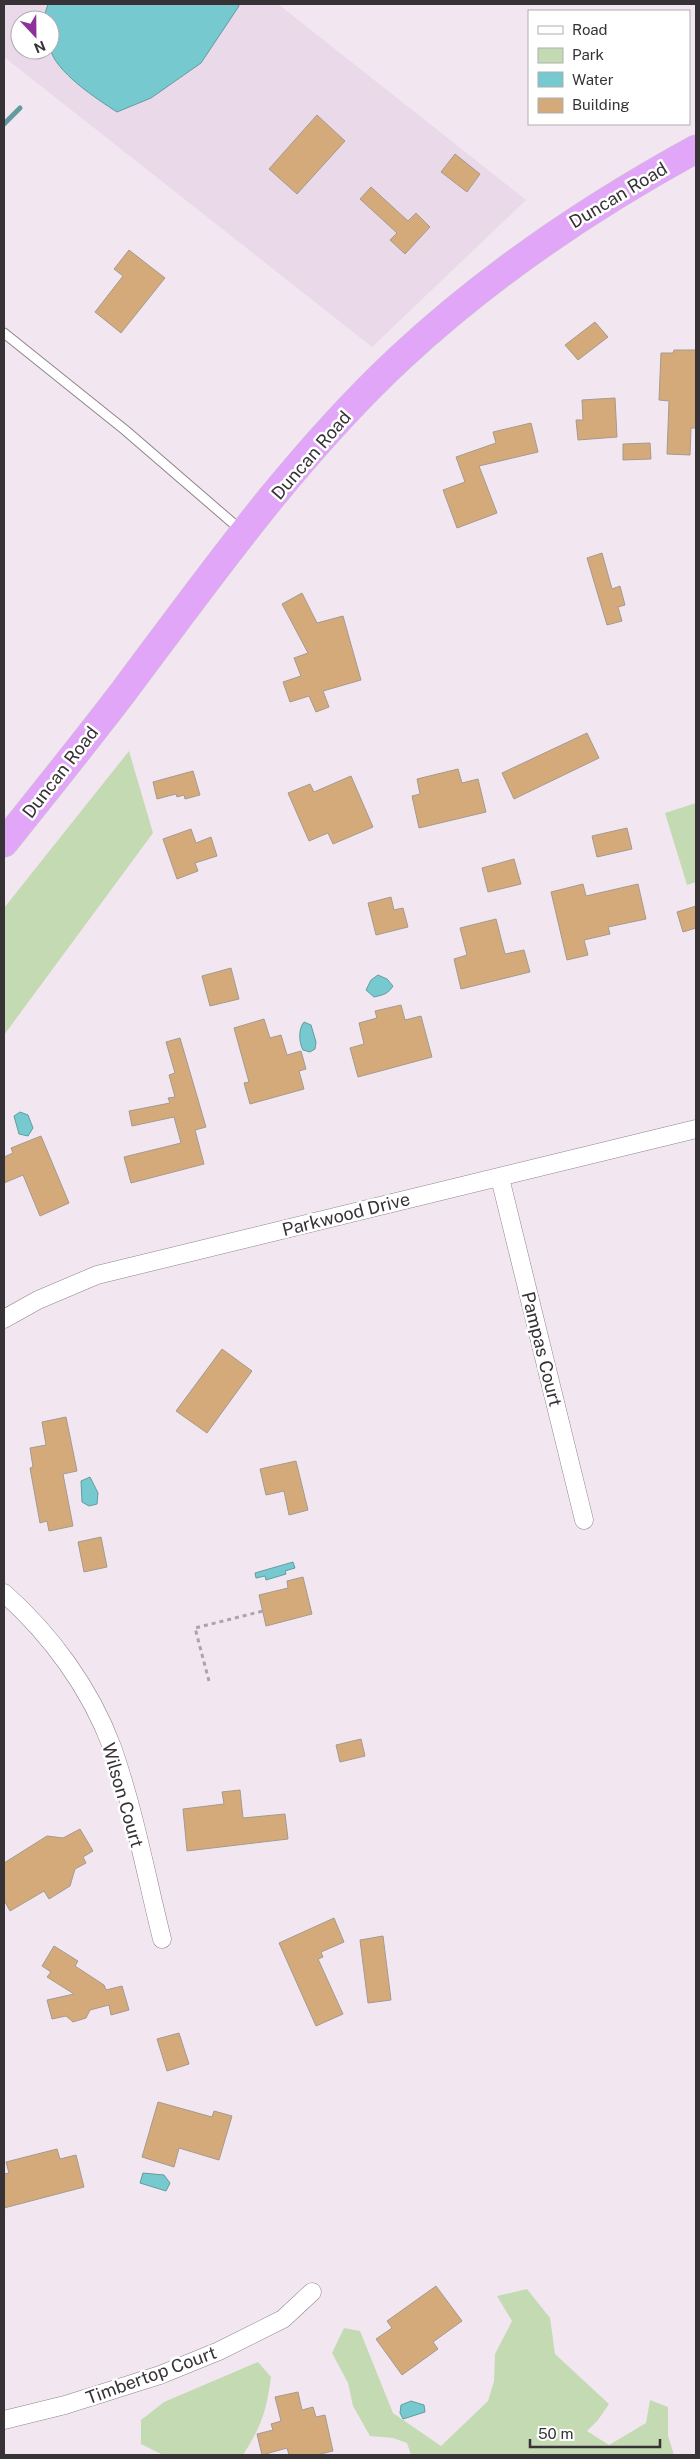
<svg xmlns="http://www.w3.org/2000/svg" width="700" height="2459" viewBox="0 0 700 2459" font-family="'Public Sans',sans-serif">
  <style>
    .built { fill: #ead9e9; fill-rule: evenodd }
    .green { fill: #c4dab3 }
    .water { fill: #76c9ce; stroke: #639ca0 }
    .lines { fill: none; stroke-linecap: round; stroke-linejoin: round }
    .stream { stroke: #639ca0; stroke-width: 5 }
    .building { fill: #d5aa7a; stroke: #a49a90 }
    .service-casing { stroke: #8e848d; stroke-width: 11 }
    .minor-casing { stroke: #8e848d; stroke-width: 19 }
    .trunk-casing { stroke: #cbcacb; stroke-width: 29 }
    .path { stroke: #aca4ac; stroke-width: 3; stroke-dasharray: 4 4; stroke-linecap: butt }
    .service { stroke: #fff; stroke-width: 9 }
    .minor { stroke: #fff; stroke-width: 18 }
    .trunk { stroke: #e2a6f8; stroke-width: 28 }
    .labels { text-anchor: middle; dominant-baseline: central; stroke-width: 5; stroke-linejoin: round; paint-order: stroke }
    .street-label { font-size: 18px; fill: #363236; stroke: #fff }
  </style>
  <rect width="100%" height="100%" fill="#f2e7f1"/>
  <!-- built -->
  <path class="built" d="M4 4H278L526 200 372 347 4 57ZM20 20H50V50H20Z"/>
  <!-- green -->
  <g class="green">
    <path d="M129 751 153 833 4 1035V908Z"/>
    <path d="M696 803V882L687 885 665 813Z"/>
    <path d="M527 2289 550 2318 555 2354 609 2404 598 2420 587 2431 609 2445 646 2423 650 2400 668 2407V2436L674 2455H411L407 2443 393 2438 370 2436 353 2406 348 2383 332 2353 344 2328 360 2331 393 2413 441 2446 488 2401 494 2381 495 2354 512 2321 497 2296Z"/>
    <path d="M258 2362 271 2377C266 2412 262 2425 243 2455H163L141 2444V2420L164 2402Z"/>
  </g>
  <!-- water -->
  <g class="water">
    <path d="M48 4H238L239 6 201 63 151 98 117 112C97 99 55 72 50 48 48 39 50 29 50 20H43Z"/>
    <path d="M378 975 387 979 393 986C388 994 383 995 374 997L366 990 371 980Z"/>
    <path d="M304 1022 311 1025 316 1042 315 1049 310 1052 303 1050C299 1043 298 1029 304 1022Z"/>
    <path d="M20 1112 28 1115 33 1128 28 1136 19 1134 14 1116Z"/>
    <path d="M90 1477 98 1493 97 1504 89 1506 82 1502 81 1481Z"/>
    <path d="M293 1562 295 1568 285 1571 286 1574 266 1580 265 1576 256 1578 255 1573Z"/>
    <path d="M143 2173 164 2175 170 2183 166 2191 140 2183Z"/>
    <path d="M411 2401 424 2405 425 2412 403 2419 400 2413 401 2405Z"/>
  </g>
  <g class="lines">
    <!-- stream -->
    <path class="stream" d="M4 124 20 108"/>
  </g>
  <!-- building -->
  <g class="building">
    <path d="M317 115 345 141 297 194 269 169Z"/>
    <path d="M455 154 480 174 467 192 441 172Z"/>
    <path d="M371 187 408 221 416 213 430 227 405 254 390 240 397 233 360 199Z"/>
    <path d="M129 250 165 278 121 333 95 312 123 276 114 269Z"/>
    <path d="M595 322 608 337 578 360 565 345Z"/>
    <path d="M674 350H696V428H691L690 455 667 454 669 401 659 400 661 353H673Z"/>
    <path d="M615 398 617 437 578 440 576 420H583L582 400Z"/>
    <path d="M531 423 538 452 479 466 497 513 457 528 443 490 465 482 456 457 496 443 493 432Z"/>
    <path d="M650 443 651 459 623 460V444Z"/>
    <path d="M602 553 612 589 620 586 625 605 618 607 622 621 607 625 587 558Z"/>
    <path d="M302 593 317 623 343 616 361 680 323 691 329 707 316 712 309 696 290 702 283 682 301 676 294 658 308 653 282 604Z"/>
    <path d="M587 733 599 758 514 799 502 773Z"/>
    <path d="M458 769 462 783 478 779 486 812 419 828 412 796 420 794 417 779Z"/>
    <path d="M193 771 200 795 185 799 184 795 177 797 176 794 157 799 153 782Z"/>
    <path d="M351 776 373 827 333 844 328 833 309 841 288 793 310 784 314 792Z"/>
    <path d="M627 828 632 849 597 857 592 836Z"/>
    <path d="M191 829 196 843 211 837 217 856 195 863 198 871 177 879 163 839Z"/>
    <path d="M514 859 521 884 488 892 482 868Z"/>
    <path d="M583 884 586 896 638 884 646 919 608 927 610 934 584 940 588 955 567 960 551 892Z"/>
    <path d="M391 897 394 910 403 908 408 927 376 935 368 903Z"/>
    <path d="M696 906V928L683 932 677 912Z"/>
    <path d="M496 919 505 954 524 950 530 972 461 989 454 959 467 955 460 928Z"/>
    <path d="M231 968 239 999 210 1006 202 976Z"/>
    <path d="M401 1005 405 1020 421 1016 432 1057 358 1077 350 1048 364 1044 359 1023 377 1018 375 1011Z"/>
    <path d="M264 1019 270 1038 281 1035 287 1055 301 1051 306 1069 299 1071 304 1089 250 1104 244 1083 249 1082 234 1028Z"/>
    <path d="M180 1038 206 1127 195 1130 204 1164 131 1183 124 1157 181 1143 174 1117 132 1126 129 1111 170 1103 168 1098 175 1097 169 1075 175 1073 166 1042Z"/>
    <path d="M41 1136 69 1203 40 1216 23 1175 4 1183V1157L13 1153 11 1148Z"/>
    <path d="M222 1349 252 1371 207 1433 176 1411Z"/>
    <path d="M66 1417 77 1471 63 1474 73 1526 49 1531 47 1521 40 1523 30 1468 33 1467 30 1448 46 1445 42 1422Z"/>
    <path d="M296 1461 308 1510 289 1515 284 1491 266 1495 260 1469Z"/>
    <path d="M101 1537 107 1567 84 1572 78 1542Z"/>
    <path d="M303 1577 312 1614 266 1626 259 1595 288 1588 287 1581Z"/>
    <path d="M361 1739 365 1756 340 1762 336 1745Z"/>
    <path d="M240 1790 243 1818 285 1814 288 1839 187 1851 183 1809 224 1804 222 1792Z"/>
    <path d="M80 1829 93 1851 83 1857 86 1863 75 1869 70 1886 49 1899 44 1891 10 1911 4 1900V1863L47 1836 63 1838Z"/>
    <path d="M334 1918 344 1942 321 1952 323 1957 318 1959 343 2014 316 2026 279 1943Z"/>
    <path d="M383 1936 391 2000 368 2003 360 1940Z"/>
    <path d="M54 1946 78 1961 75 1966 104 1985 106 1990 122 1986 129 2010 111 2015 109 2005 90 2010 86 2018 73 2022 66 2016 52 2019 47 2000 74 1994 47 1977 51 1972 42 1966Z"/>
    <path d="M179 2033 189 2064 167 2071 157 2039Z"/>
    <path d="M158 2102 212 2117 214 2111 232 2116 219 2160 179 2148 174 2167 142 2157Z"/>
    <path d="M57 2149 60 2159 76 2155 84 2187 4 2208V2174L9 2173 6 2162Z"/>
    <path d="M436 2286 462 2321 433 2342 438 2349 402 2375 376 2339 392 2328 387 2321Z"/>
    <path d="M298 2392 302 2410 313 2407 316 2417 325 2415 333 2451 316 2455H289L287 2448 262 2455 257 2434 273 2430 271 2424 281 2421 275 2397Z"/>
  </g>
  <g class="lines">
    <!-- service casing -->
    <g class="service-casing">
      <path id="service" d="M4 333 125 430 242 531"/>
    </g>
    <!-- minor casing -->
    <g class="minor-casing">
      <g id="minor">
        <path d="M500 1178 584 1520"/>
        <path d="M4 1319 38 1300 97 1275 696 1129"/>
        <path d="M4 1593C51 1635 90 1688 112 1747 134 1809 146 1875 162 1939"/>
        <path d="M4 2420 65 2405 160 2375 219 2351 283 2319 312 2292"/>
      </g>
    </g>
    <!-- trunk casing -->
    <g class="trunk-casing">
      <path id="trunk" d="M4 843C44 793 85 742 124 691 210 576 295 456 400 358 489 275 590 207 696 149"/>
    </g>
    <!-- path -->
    <path class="path" d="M209 1681 195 1628 263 1611"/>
    <!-- service -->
    <use href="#service" class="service"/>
    <!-- minor -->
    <use href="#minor" class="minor"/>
    <!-- trunk -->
    <use href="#trunk" class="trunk"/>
  </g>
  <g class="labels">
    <!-- street labels -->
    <g class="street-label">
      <text transform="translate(618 195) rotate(-31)">Duncan Road</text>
      <text transform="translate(311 455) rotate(-49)">Duncan Road</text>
      <text transform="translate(60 772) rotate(-52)">Duncan Road</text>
      <text transform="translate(346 1214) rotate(-14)">Parkwood Drive</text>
      <text transform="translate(542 1349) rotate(76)">Pampas Court</text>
      <text transform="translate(123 1795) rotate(74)">Wilson Court</text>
      <text transform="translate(151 2375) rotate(-20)">Timbertop Court</text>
    </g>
  </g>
  <!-- border -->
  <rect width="700" height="2459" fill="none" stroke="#363236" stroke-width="10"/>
  <!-- legend -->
  <rect x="528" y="10" width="162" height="115" fill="#ffffff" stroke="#afadaf"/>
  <rect x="538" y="26" width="25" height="8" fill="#ffffff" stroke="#afadaf"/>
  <text x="572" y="35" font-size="15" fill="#363236">Road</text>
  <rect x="538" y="48" width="25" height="15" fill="#c4dab3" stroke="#afadaf"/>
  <text x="572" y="60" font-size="15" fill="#363236">Park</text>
  <rect x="538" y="72" width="25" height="15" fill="#76c9ce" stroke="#afadaf"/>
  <text x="572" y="85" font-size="15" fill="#363236">Water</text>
  <rect x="538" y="98" width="25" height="15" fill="#d5aa7a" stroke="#afadaf"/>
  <text x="572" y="110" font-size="15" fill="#363236">Building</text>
  <!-- north arrow -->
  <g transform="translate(35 35) rotate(158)"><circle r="24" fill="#ffffff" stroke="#afadaf"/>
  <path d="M0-4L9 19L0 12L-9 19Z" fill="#8d319b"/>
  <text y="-8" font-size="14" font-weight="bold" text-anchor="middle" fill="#363236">N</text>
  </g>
  <!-- scale -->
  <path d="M530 2439v8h130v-8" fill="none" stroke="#363236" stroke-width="2.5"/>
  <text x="538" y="2439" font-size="15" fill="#363236" stroke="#ffffff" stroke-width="4" paint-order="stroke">50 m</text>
</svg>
